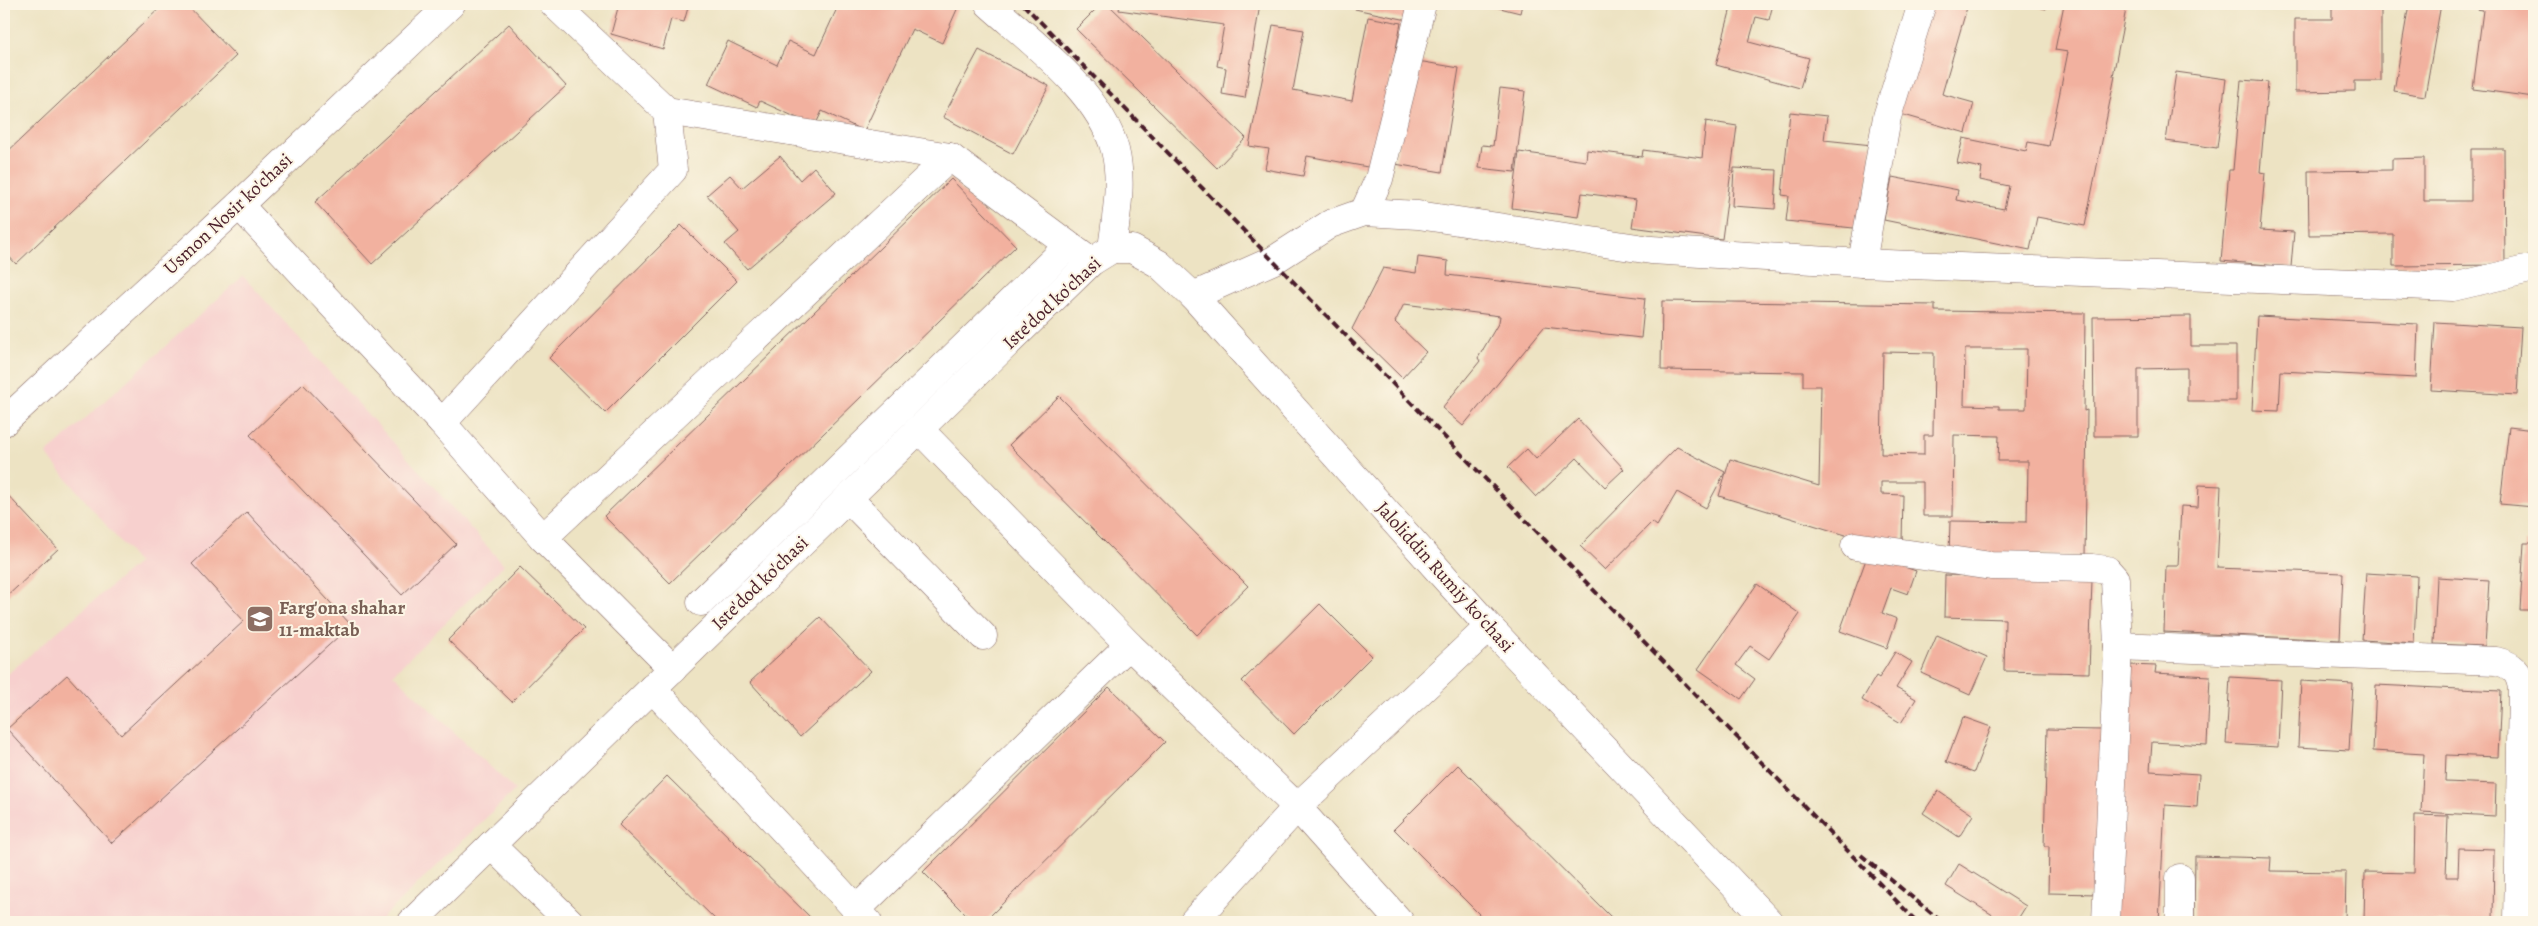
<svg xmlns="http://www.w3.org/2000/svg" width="2538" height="926" viewBox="0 0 2538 926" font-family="Alegreya,serif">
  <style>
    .built { fill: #f7d0ce }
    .building { fill: #f2b19f; fill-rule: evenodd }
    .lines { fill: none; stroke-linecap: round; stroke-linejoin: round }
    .minor-casing { stroke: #836460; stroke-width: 29 }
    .minor { stroke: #fff; stroke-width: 28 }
    .rail { stroke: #4a1f2b; stroke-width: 4; stroke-dasharray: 8 4; stroke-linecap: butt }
    .labels { text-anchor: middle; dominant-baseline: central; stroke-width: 4; stroke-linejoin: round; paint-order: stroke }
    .street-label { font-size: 19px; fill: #4a1f2b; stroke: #fcf5e5 }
    .education-label { font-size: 19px; font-weight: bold; fill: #785e54; stroke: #fcf5e5; text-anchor: start }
  </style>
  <rect width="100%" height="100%" fill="#fcf5e5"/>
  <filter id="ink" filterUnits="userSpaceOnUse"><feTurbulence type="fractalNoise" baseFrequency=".02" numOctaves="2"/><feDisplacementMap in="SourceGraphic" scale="10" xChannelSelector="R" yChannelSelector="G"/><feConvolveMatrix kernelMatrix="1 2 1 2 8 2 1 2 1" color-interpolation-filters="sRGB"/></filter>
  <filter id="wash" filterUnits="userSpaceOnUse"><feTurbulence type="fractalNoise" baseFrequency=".0096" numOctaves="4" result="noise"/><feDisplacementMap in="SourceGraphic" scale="20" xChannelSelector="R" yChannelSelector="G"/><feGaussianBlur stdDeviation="1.12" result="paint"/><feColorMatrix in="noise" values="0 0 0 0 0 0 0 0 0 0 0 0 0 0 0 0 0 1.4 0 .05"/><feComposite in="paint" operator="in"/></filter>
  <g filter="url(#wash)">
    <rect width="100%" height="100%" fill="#ede3c3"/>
    <!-- built -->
    <path class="built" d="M243 276 504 565 393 674 515 790 378 922H14L4 912V677L138 563 46 454Z"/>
    <g id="blocks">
      <!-- building -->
      <g class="building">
        <path d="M164 4H186L236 56 16 264 4 251V155Z"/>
        <path d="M619 4H689L684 22 671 19 663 49 611 34Z"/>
        <path d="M839 4 959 5 942 43 912 29 864 131 822 111 815 126 760 101 757 107 708 84 728 41 777 65 788 41 816 54Z"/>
        <path d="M1101 4H1108L1246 138 1217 168 1076 29Z"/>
        <path d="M1120 4H1260L1245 98 1222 94 1226 68 1217 66 1224 25 1119 10Z"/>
        <path d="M1356 4H1415L1412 21 1355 9Z"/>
        <path d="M1484 4H1522L1520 13Z"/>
        <path d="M1732 4H1773L1769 20 1756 17 1749 42 1809 58 1800 88 1716 65Z"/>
        <path d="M1927 4H1968L1942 94 1974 103 1966 133 1897 113Z"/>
        <path d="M2028 4H2047L2046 9Z"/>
        <path d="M2064 4H2127L2113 76H2115L2085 226 2037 217 2030 250 1884 220 1892 177 1958 190 1956 200 2004 209 2009 186 1980 180 1982 168 1957 163 1963 138 2026 151 2028 142 2049 146 2068 52 2055 50Z"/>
        <path d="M2332 4H2381V81H2355V91L2295 92V19H2332Z"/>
        <path d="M2409 4H2441L2425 96 2394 91Z"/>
        <path d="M2478 4H2534V97L2473 89 2483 10 2477 9Z"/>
        <path d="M1368 17 1401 23 1373 168 1307 156 1303 176 1265 169 1269 149 1249 146 1273 25 1304 30 1293 90 1352 101Z"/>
        <path d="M509 24 566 86 372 264 315 202Z"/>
        <path d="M979 50 1049 86 1013 154 943 117Z"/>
        <path d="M1412 60 1459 68 1442 172 1395 164Z"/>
        <path d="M2176 72 2226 79 2217 148 2166 141Z"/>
        <path d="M2241 80 2268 82 2260 172 2265 173 2260 230 2294 232 2291 267 2221 261 2229 170H2233Z"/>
        <path d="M1500 88 1525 91 1515 172 1479 168 1482 145 1493 146Z"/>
        <path d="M1790 112 1827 116 1824 140 1872 145 1863 229 1786 221 1789 196 1782 195Z"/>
        <path d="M1706 121 1737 126 1722 239 1632 227 1636 200 1582 193 1578 217 1512 208 1519 152 1586 161 1587 150 1642 157 1643 150 1702 158Z"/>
        <path d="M2471 149H2504L2505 265 2393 266V234L2309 235 2308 171 2392 170V159L2424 158V201H2471Z"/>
        <path d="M780 156 800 180 814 167 836 193 747 269 725 244 739 232 707 195 730 175 742 188Z"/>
        <path d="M1734 168 1777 170 1775 209 1732 206Z"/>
        <path d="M951 179 1016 246 670 583 604 516Z"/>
        <path d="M681 225 737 281 605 413 549 358Z"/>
        <path d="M1418 257 1448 261 1447 275 1645 298 1641 338 1544 327 1463 426 1442 408 1480 361 1478 358 1499 322 1500 316 1404 304 1395 322 1426 352 1402 378 1352 329 1383 268 1416 273Z"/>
        <path d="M1662 301 1935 305V311L2085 313 2084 411 2087 410 2085 556 1949 554 1950 521 2027 522 2028 461H1998L1999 436 1954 435 1953 516H1923V482H1881V494L1903 495 1902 542 1849 536 1719 496 1730 459 1819 486 1821 386H1803V372L1661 370ZM1965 349H2027L2026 409H1999V406L1964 405ZM1883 352 1934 353 1933 435H1924V455L1881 454Z"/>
        <path d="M2191 316V346H2236V401H2187V368L2138 369V436H2094L2093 317Z"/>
        <path d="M2257 316 2418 324 2416 378 2281 371 2279 411 2252 410Z"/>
        <path d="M2435 322 2521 327 2517 395 2431 390Z"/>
        <path d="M303 384 456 544 402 595 250 435Z"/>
        <path d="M1059 396 1248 586 1197 635 1009 445Z"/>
        <path d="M1578 419 1624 469 1605 487 1577 458 1536 497 1508 467 1527 449 1536 459Z"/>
        <path d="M2509 427 2534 430V507L2500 504Z"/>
        <path d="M1677 447 1725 472 1706 508 1677 492 1657 526 1652 522 1605 570 1580 546Z"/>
        <path d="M2199 485 2221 486 2217 568 2343 573 2340 640 2164 632 2166 566H2178L2181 506 2198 507Z"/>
        <path d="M4 491 58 549 4 599Z"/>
        <path d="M247 512 351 625 112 843 7 729 67 675 121 735 244 621 192 564Z"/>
        <path d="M2524 543H2534V610H2520Z"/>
        <path d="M1868 554 1916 571 1908 594 1891 588 1882 613 1897 619 1887 648 1840 631Z"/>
        <path d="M520 567 584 629 512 702 448 640Z"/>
        <path d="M2366 573 2417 576 2414 643 2362 640Z"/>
        <path d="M1945 575 2092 580 2089 673 2004 671 2005 619 1944 617Z"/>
        <path d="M2437 577 2489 580 2485 646 2434 644Z"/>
        <path d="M1757 584 1800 614 1769 659 1750 646 1736 665 1755 679 1741 699 1698 669Z"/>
        <path d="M1320 604 1372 656 1294 734 1242 681Z"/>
        <path d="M820 617 871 671 800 737 750 682Z"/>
        <path d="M1937 635 1987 657 1970 695 1921 673Z"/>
        <path d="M1895 652 1912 662 1896 688 1916 699 1901 723 1862 700 1876 676 1879 678Z"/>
        <path d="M2129 665 2156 666 2155 673 2210 676 2207 745 2152 742 2150 771 2199 774 2197 807 2165 805 2159 922H2112Z"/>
        <path d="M2230 677 2281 680 2278 747 2226 744Z"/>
        <path d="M2301 681 2353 684 2349 750 2298 747Z"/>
        <path d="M2376 685 2501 691 2498 757 2446 755 2445 782 2496 784 2495 816 2421 812 2424 754 2373 751Z"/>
        <path d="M1109 687 1165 742 984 922H973L923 872Z"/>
        <path d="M1963 717 1991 727 1974 772 1946 762Z"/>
        <path d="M2047 729 2102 730 2098 894 2048 893 2049 846H2044Z"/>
        <path d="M1458 765 1616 922H1487L1394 829Z"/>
        <path d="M667 776 815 922H718L619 825Z"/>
        <path d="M1938 791 1973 815 1959 837 1923 813Z"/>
        <path d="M2415 815 2448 816 2446 877H2458L2459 848 2494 849 2493 922H2364L2365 872 2414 873Z"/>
        <path d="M2195 856 2271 858 2270 871 2346 872 2345 922H2194Z"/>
        <path d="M1959 864 2026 906 2016 922H2004L1946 886Z"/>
      </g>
    </g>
  </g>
  <g filter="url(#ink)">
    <use href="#blocks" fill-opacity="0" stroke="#836460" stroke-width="1"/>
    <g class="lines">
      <!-- minor casing -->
      <g class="minor-casing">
        <g id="minor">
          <path d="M554 4 667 111 950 157"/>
          <path d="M989 4C1032 43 1099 91 1115 150 1123 182 1116 217 1112 249"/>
          <path d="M239 205 442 423 543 538 673 669"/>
          <path d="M1364 212 1379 179 1422 4"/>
          <path d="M1112 249H1132L1159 264 1193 296 1489 627 1769 922"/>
          <path d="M1862 263 1887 117 1922 4"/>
          <path d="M1193 296 1274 260 1330 224 1364 212 1418 215 1651 250 1862 263 2453 287 2534 268"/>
          <path d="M4 422 239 205 451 4"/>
          <path d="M442 423 673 170 667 111"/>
          <path d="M919 429 1129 645 1297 807 1400 922"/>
          <path d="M848 498 983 636"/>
          <path d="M543 538 950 157 1091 262"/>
          <path d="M1855 546 1991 566 2092 568 2107 570 2115 579 2118 646 2106 922"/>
          <path d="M701 602 1068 246"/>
          <path d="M2118 646 2496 661C2513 665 2520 672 2522 689L2518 922"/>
          <path d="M652 688 868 922"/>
          <path d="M491 845 570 922"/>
          <path d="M2180 878V922"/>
          <path d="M856 910 1129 645"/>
          <path d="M412 922 1091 262 1112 249"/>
          <path d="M1193 922 1297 807 1489 627"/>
        </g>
      </g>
      <!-- minor -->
      <use href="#minor" class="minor"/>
      <!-- rail -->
      <g class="rail">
        <path d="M1023 4 1917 922"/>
        <path d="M1861 855 1942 922"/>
      </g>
    </g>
  </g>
  <!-- icons -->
  <defs>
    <g id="school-square" transform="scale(1.4375)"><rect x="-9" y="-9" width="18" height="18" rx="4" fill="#8d6e63" stroke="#fcf5e5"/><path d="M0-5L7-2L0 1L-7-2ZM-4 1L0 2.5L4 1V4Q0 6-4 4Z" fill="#fff"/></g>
  </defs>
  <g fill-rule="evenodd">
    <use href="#school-square" x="260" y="619"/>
  </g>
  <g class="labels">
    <!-- street labels -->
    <g class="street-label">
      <text transform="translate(228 214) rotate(-43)">Usmon Nosir ko'chasi</text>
      <text transform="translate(1052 303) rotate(-43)">Iste'dod ko'chasi</text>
      <text transform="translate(1445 577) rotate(48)">Jaloliddin Rumiy koʻchasi</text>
      <text transform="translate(760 583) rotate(-44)">Iste'dod ko'chasi</text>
    </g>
    <!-- education labels -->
    <g class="education-label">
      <text x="279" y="608">Farg'ona shahar<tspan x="279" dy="22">11-maktab</tspan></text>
    </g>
  </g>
  <!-- margin -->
  <rect width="2538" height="926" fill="none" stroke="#fcf5e5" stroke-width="20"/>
</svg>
